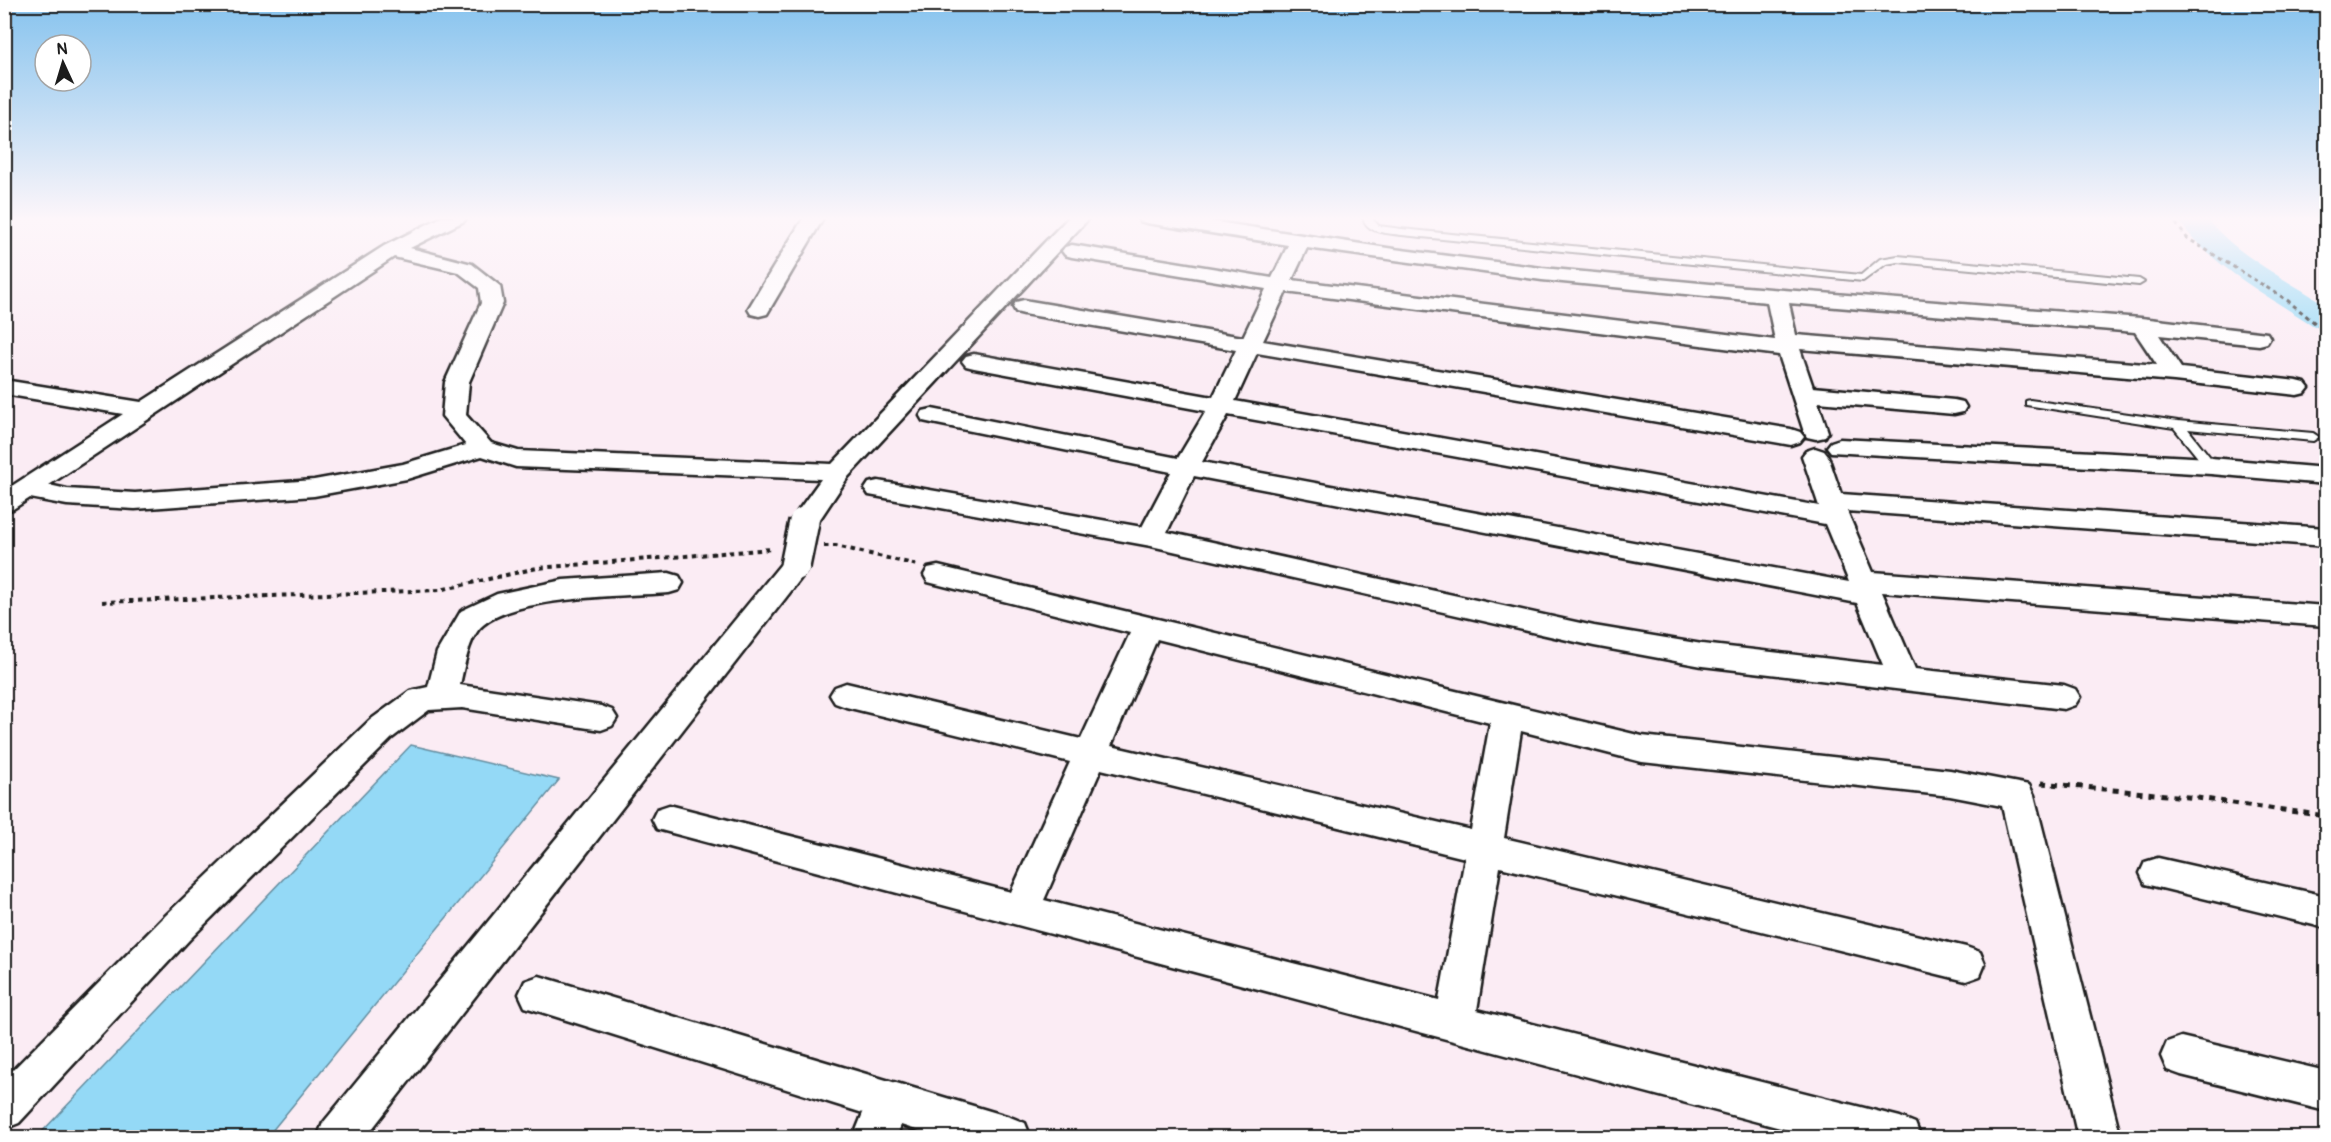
<svg xmlns="http://www.w3.org/2000/svg" width="2331" height="1142" viewBox="0 0 2331 1142" font-family="Pangolin,sans-serif">
  <style>
    .water { fill: #94d9f6; stroke: #648d9f; stroke-width: 1.5 }
    .lines { fill: none; stroke-linecap: round; stroke-linejoin: round }
    .river { fill: #94d9f6; fill-rule: evenodd }
    .service-casing { stroke: #1c1c1c; stroke-width: 4 }
    .minor-casing { stroke: #1c1c1c; stroke-width: 5 }
    .path-far2 { stroke: #1c1c1c; stroke-width: 3; stroke-dasharray: 4 4; stroke-linecap: butt }
    .path-far1 { stroke: #1c1c1c; stroke-width: 4; stroke-dasharray: 4.5 4.5; stroke-linecap: butt }
    .path { stroke: #1c1c1c; stroke-width: 5; stroke-dasharray: 6 6; stroke-linecap: butt }
    .service { fill: #fff; fill-rule: evenodd }
    .minor { fill: #fff; fill-rule: evenodd }
    .minor-bridge-casing { stroke: #1c1c1c; stroke-width: 34; stroke-linecap: butt }
    .minor-bridge { stroke: #fff; stroke-width: 29 }
  </style>
  <rect width="100%" height="100%" fill="#fbecf4"/>
  <filter id="ink" filterUnits="userSpaceOnUse"><feTurbulence type="fractalNoise" baseFrequency=".0167" numOctaves="2"/><feDisplacementMap in="SourceGraphic" scale="12" xChannelSelector="R" yChannelSelector="G"/><feConvolveMatrix kernelMatrix="1 2 1 2 8 2 1 2 1" color-interpolation-filters="sRGB"/></filter>
  <g filter="url(#ink)">
    <!-- water -->
    <path class="water" d="M411 745 559 780 267 1137H37Z"/>
    <g class="lines">
      <!-- river -->
      <path class="river" d="M2176 217H2206C2236 256 2286 279 2326 305V329L2314 326C2265 294 2210 266 2176 217Z"/>
      <!-- service casing -->
      <g class="service-casing">
        <g id="service">
          <path d="M1363 217H1373V220L1379 226 1402 229 1861 275 1880 259 1898 256 2139 279 2144 282 2139 285 1898 262 1886 264 1863 281 1402 235C1389 233 1366 234 1363 217Z"/>
          <path d="M2030 400 2178 421 2313 433 2319 437 2313 441 2188 429 2217 466 2211 470 2207 469 2174 428 2026 405V401Z"/>
        </g>
      </g>
      <!-- minor casing -->
      <g class="minor-casing">
        <g id="minor">
          <path d="M442 217H467L464 221 410 248 472 264 500 286 503 303 469 382 466 415 491 443 518 451 832 464 1069 217H1090L848 477 814 528 804 531 794 528 790 522 821 479 516 467 482 456 407 479 314 496 135 509 67 505 30 498 13 509 4 511V491L123 414 4 394V380L141 402 384 246ZM394 257 458 272 479 288 481 303 445 382 442 416 466 445 403 464 314 480 135 493 67 489 49 485Z"/>
          <path d="M804 217H824L767 314 759 316 751 314 748 309Z"/>
          <path d="M1137 217H1184L1394 249 1542 268 1721 285 2141 318 2267 333 2270 338 2267 343 2259 345 2159 335 2181 368 2297 381 2305 383 2309 388 2305 393 2297 395 2174 381 1800 349 1813 387 1954 400 1963 402 1966 407 1963 412 1954 414 1818 402 1828 432 1825 437 1816 439 1807 437 1804 432 1779 355 1286 292 1263 341 1791 429 1800 432 1804 437 1800 442 1791 445 1257 353 1235 401 1819 506 1802 456 1806 451 1815 448 1824 451 1828 456 1841 494 2326 528V546L1847 511 1873 572 2326 606V626L1882 592 1915 669 2064 685 2075 689 2080 697 2075 705 2064 709 1702 666 1594 646 1151 546 869 495 865 489 869 483 878 481 1142 527 1171 472 932 423 923 421 920 416 923 411 932 409 1178 458 1206 411 974 368 966 366 962 361 966 356 974 354 1213 397 1236 350 1024 314 1016 312 1013 307 1016 302 1024 300 1243 337 1266 289 1072 257 1065 255 1062 251 1065 247 1072 245 1272 278 1288 245 1147 223 1140 221ZM1307 248 1542 280 1767 302 1775 340 1292 280ZM1789 303 2135 332 2157 365 1796 335ZM1228 415 1825 524 1849 582 1202 462ZM1194 476 1857 603 1883 665 1702 644 1594 626 1167 532Z"/>
          <path d="M1840 439 2211 458 2326 468V484L2211 474 1831 452 1827 447 1831 442Z"/>
          <path d="M795 557 805 559 809 566 805 573 365 1138H317L323 1123 785 559Z"/>
          <path d="M938 566 1642 736 1950 770 2029 785 2034 795 2121 1138H2078L2002 806 1950 796 1642 762 1521 731 1504 838 1966 947 1980 952 1985 964 1980 976 1966 981 1500 867 1477 1010 1900 1117 1915 1123 1921 1138H1818L657 829 652 819 657 809 669 805 1011 892 1070 762 846 707 835 703 830 695 835 687 846 683 1081 739 1130 633 928 582 924 575 928 568ZM1157 639 1490 723 1471 830 1111 746ZM1101 769 1465 858 1439 1000 1044 900Z"/>
          <path d="M669 573 679 576 683 583 679 590 669 593C624 596 517 596 483 625 469 636 464 668 460 685L601 706 612 710 617 718 612 726 601 730 462 708 429 710 392 738 189 940 19 1123 4 1129V1079L163 918 370 720 410 691 428 687 437 652 461 611 497 594 563 580Z"/>
          <path d="M2158 858 2326 896V928L2145 884 2140 873 2145 862Z"/>
          <path d="M539 976 1010 1117 1025 1123 1031 1138H941L901 1125 896 1138H853L863 1113 525 1007 519 994 525 981Z"/>
          <path d="M2181 1037 2326 1071V1111L2181 1075 2167 1070 2161 1056 2167 1042Z"/>
        </g>
      </g>
      <!-- path-far2 -->
      <path class="path-far2" d="M2171 217 2187 238 2287 300 2326 332"/>
      <!-- path-far1 -->
      <g class="path-far1">
        <path d="M824 546H836L917 565"/>
        <path d="M102 602 440 590 537 568 772 549"/>
      </g>
      <!-- path -->
      <path class="path" d="M2041 783 2197 798 2326 816"/>
      <!-- service -->
      <use href="#service" class="service"/>
      <!-- minor -->
      <use href="#minor" class="minor"/>
      <!-- minor-bridge casing -->
      <g class="minor-bridge-casing">
        <path id="minor-bridge" d="M795 566 804 522"/>
      </g>
      <!-- minor-bridge -->
      <use href="#minor-bridge" class="minor-bridge"/>
    </g>
  </g>
  <!-- sky -->
  <linearGradient id="sky" x2="0" y2="1"><stop stop-color="#86c3ee"/><stop offset="0.58" stop-color="#fdf6fa"/><stop offset="1" stop-color="#fdf6fa" stop-opacity="0"/></linearGradient>
  <rect width="2331" height="377" fill="url(#sky)"/>
  <!-- margin -->
  <rect width="2331" height="1142" fill="none" stroke="#fff" stroke-width="24"/>
  <rect x="12" y="12" width="2307" height="1118" fill="none" stroke="#1c1c1c" stroke-width="2" filter="url(#ink)"/>
  <!-- north arrow -->
  <g transform="translate(63 63) rotate(356)"><circle r="28" fill="#ffffff" stroke="#a4a4a4" stroke-width="1.5"/>
  <path d="M0-4.5L10 22L0 15L-10 22Z" fill="#1c1c1c"/>
  <text y="-9" font-size="16" font-weight="bold" text-anchor="middle" fill="#1c1c1c">N</text>
  </g>
</svg>
